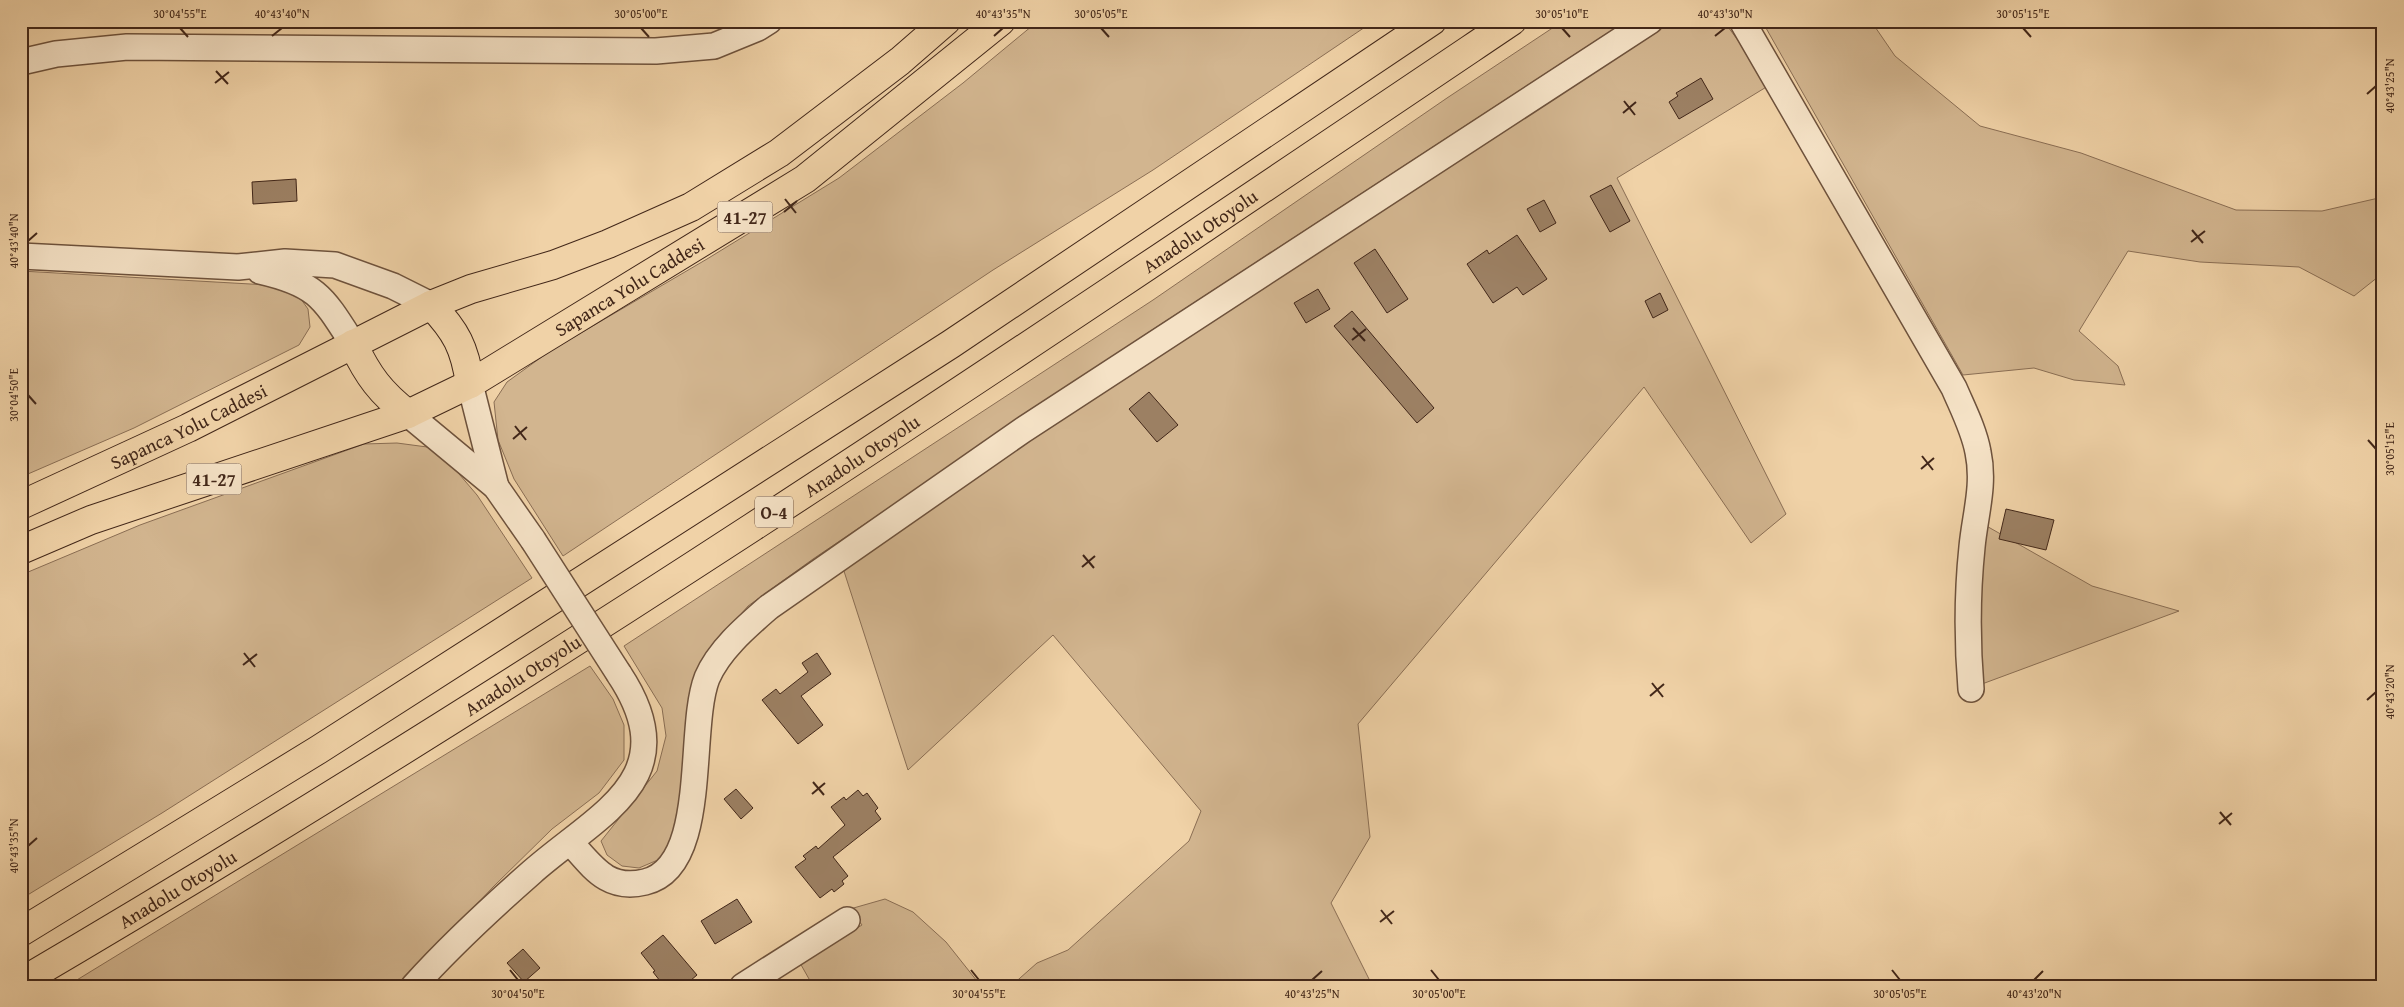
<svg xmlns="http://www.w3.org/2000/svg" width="2404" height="1007" viewBox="0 0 2404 1007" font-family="'Gentium Book Plus',serif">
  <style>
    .green { fill: #d2b58f; stroke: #8a6e54 }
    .building { fill: #9c8063; stroke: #422719 }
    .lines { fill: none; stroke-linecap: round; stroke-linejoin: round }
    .minor-casing { stroke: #6e523c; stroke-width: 28 }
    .highway-casing { stroke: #422719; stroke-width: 30 }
    .minor { stroke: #f5e2c6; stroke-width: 25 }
    .highway { stroke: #f0d2a7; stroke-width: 28 }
    .minor-bridge-casing { stroke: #6e523c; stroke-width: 28; stroke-linecap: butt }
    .minor-bridge { stroke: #f5e2c6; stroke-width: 25 }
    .ticks { fill: none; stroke: #422719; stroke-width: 2 }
    .labels { text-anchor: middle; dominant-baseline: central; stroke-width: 4.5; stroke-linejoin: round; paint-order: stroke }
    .shield { fill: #f5e2c6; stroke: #785f4d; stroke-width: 1 }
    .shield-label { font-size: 18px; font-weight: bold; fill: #422719 }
    .street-label { font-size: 19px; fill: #422719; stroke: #f5e2c6 }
    .neatline { fill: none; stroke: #422719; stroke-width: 2 }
    .ticks-label { font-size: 12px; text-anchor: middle; fill: #422719 }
  </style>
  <rect width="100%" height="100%" fill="#f0d2a7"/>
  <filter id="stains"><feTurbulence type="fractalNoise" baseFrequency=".004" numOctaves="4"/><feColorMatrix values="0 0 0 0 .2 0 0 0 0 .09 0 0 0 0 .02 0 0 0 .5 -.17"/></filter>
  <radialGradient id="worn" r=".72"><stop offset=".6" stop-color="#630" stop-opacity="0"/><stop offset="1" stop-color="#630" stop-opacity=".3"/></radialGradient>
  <!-- green -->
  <g class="green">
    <path d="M1038 21H1374L1153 170 993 270 563 556 514 479 498 440 494 402 507 382 550 351 707 259 839 178 963 83Z"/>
    <path d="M1563 21H1626L1149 332 813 559 748 606 714 645 692 685 682 804 675 834 660 859 639 868 622 866 607 855 601 841 657 771 666 736 662 708 624 646 1153 300 1447 98Z"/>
    <path d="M1668 21H1721L1725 23 1749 55 1768 86 1617 178 1786 514 1751 543 1644 387 1358 724 1370 837 1331 903 1370 981 1371 986H1011L1037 963 1068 950 1189 841 1201 811 1053 635 908 770 842 565 927 504 1652 29Z"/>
    <path d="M1762 21H1871L1895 56 1980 126 2081 153 2236 210 2322 211 2383 197V273L2354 296 2299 267 2200 262 2128 251 2079 331 2118 366 2125 385 2074 380 2034 368 1963 375Z"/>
    <path d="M21 271 268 285 296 292 308 309 310 327 299 345 134 428 21 477Z"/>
    <path d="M397 443 427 447 442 454 477 495 532 578 162 813 21 899V575L140 525 364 444Z"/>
    <path d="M1983 524 2092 586 2179 611 1982 684 1978 598Z"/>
    <path d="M590 666 613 699 624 725V760L599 793 552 829 493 887 399 986H67Z"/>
    <path d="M885 899 913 912 946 942 981 986H813L800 963 862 925 850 909Z"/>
  </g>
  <!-- building -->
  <g class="building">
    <path d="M1701 78 1713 99 1679 119 1669 102 1678 96 1676 93Z"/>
    <path d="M296 179 297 201 253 204 252 182Z"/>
    <path d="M1611 185 1630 221 1610 232 1590 196Z"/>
    <path d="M1544 200 1556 223 1540 232 1527 209Z"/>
    <path d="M1517 235 1547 279 1523 295 1517 287 1493 303 1467 264 1487 250 1489 254Z"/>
    <path d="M1375 249 1408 299 1387 313 1354 263Z"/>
    <path d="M1318 289 1330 309 1306 323 1294 303Z"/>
    <path d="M1660 293 1668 310 1653 318 1645 301Z"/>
    <path d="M1352 311 1434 408 1417 423 1334 326Z"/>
    <path d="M1149 392 1178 425 1157 442 1129 409Z"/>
    <path d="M2006 509 2054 520 2046 550 1999 539Z"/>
    <path d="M817 653 831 674 801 696 823 725 798 744 762 700 776 689 780 694 808 672 802 663Z"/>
    <path d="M736 789 753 808 741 819 724 799Z"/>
    <path d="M858 790 863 796 867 793 878 808 875 811 881 819 833 857 848 876 842 881 844 884 834 892 832 889 820 898 795 867 806 859 803 856 816 846 818 849 845 825 831 807 844 797 846 800Z"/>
    <path d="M737 899 752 922 715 944 701 921Z"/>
    <path d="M663 935 697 975 684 986H664L653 972 655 971 641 953Z"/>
    <path d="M523 949 540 968 524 982 507 963Z"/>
  </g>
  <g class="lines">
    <!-- minor casing -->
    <g class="minor-casing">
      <g id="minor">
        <path d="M1742 21 1954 388C1963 409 1974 430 1978 452 1985 485 1975 515 1972 547 1967 595 1967 641 1971 689"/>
        <path d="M21 62 56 54 127 47 656 51 714 46 758 28 769 21"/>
        <path d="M21 256 238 267 285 262 335 265 393 286 431 305"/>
        <path d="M260 271C317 284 323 297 353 344"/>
        <path d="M470 384 496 487"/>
        <path d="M408 414 496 487 533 540"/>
        <path d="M570 842C593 867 607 891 645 882 710 867 687 729 707 678 719 650 746 627 769 607L1023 430 1650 21"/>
        <path d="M414 986C451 945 491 908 532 872 599 813 688 778 619 674"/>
        <path d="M743 986 847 920"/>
      </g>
    </g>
    <!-- highway casing -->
    <g class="highway-casing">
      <g id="highway">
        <path d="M431 305C456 331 465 348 470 384"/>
        <path d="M353 344C368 376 381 393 408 414"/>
        <path id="s1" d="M21 505 188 428 431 305 471 289 553 265 608 244 691 207 779 153 900 61 946 21"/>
        <path id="s2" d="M21 550 91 520 408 414 470 384 805 179 1001 21"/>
        <path d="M21 932 318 750 951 344 1432 21"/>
        <path id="s3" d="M21 982C531 683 1022 351 1512 21"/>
      </g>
    </g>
    <!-- minor -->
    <use href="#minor" class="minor"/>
    <!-- highway -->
    <use href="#highway" class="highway"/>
    <!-- minor-bridge casing -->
    <g class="minor-bridge-casing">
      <path id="minor-bridge" d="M533 540 619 674"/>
    </g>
    <!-- minor-bridge -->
    <use href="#minor-bridge" class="minor-bridge"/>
  </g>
  <!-- ticks -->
  <path class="ticks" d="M180 28 188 37M641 28 649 37M1101 28 1109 37M1562 28 1570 37M2023 28 2031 37M272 36 282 28M994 36 1003 28M1715 36 1725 28M216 71 228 84M215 83 229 72M2367 94 2376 86M1624 101 1635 115M1623 113 1636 102M785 199 796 213M784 212 797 201M2192 230 2203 243M28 241 37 233M2191 242 2205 231M1353 328 1365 341M1352 340 1366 329M28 395 36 404M515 426 526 440M513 439 527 427M2368 440 2376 449M1922 456 1933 470M1921 469 1934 458M1083 555 1094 568M1082 567 1095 556M244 653 255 667M243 665 257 654M1652 683 1663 697M1650 696 1664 684M2367 700 2376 692M813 782 824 795M812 794 825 783M2220 812 2231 825M2219 824 2232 813M28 846 37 838M1381 910 1392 924M1380 922 1394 911M510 970 518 980M971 970 979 980M1431 970 1439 980M1892 970 1900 980M1312 980 1322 971M2034 980 2043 971"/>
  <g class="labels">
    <!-- shield labels -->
    <g class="shield">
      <rect x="717.5" y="201.5" width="55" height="31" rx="4"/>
      <rect x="186.5" y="463.5" width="55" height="31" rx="4"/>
      <rect x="755" y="496.5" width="38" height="31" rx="4"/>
    </g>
    <g class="shield-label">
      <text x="745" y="217">41-27</text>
      <text x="214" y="479">41-27</text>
      <text x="774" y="512">O-4</text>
    </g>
    <!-- street labels -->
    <g class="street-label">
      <text stroke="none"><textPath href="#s3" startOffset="1398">Anadolu Otoyolu</textPath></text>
      <text stroke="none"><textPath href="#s2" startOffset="666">Sapanca Yolu Caddesi</textPath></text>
      <text stroke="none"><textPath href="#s1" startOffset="185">Sapanca Yolu Caddesi</textPath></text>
      <text stroke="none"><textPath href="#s3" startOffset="992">Anadolu Otoyolu</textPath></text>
      <text stroke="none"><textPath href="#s3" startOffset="588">Anadolu Otoyolu</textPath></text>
      <text stroke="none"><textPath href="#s3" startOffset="182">Anadolu Otoyolu</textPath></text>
    </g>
  </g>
  <!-- margin -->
  <rect width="2404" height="1007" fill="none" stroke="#f0d2a7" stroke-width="55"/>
  <rect x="28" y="28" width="2348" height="952" class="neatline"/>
  <g class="ticks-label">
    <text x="180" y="18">30°04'55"E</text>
    <text x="282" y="18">40°43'40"N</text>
    <text x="641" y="18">30°05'00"E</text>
    <text x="1003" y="18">40°43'35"N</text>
    <text x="1101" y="18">30°05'05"E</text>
    <text x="1562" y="18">30°05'10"E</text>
    <text x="1725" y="18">40°43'30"N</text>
    <text x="2023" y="18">30°05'15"E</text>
    <text transform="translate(2390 86) rotate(-90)" y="4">40°43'25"N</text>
    <text transform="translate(14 241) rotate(-90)" y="4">40°43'40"N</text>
    <text transform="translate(14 395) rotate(-90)" y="4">30°04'50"E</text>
    <text transform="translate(2390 449) rotate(-90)" y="4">30°05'15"E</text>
    <text transform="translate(2390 692) rotate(-90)" y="4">40°43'20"N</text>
    <text transform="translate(14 846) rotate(-90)" y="4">40°43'35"N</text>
    <text x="518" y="998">30°04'50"E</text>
    <text x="979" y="998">30°04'55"E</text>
    <text x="1312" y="998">40°43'25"N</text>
    <text x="1439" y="998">30°05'00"E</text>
    <text x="1900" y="998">30°05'05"E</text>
    <text x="2034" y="998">40°43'20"N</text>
  </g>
  <rect width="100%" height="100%" filter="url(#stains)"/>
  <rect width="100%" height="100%" fill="url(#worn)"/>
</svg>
